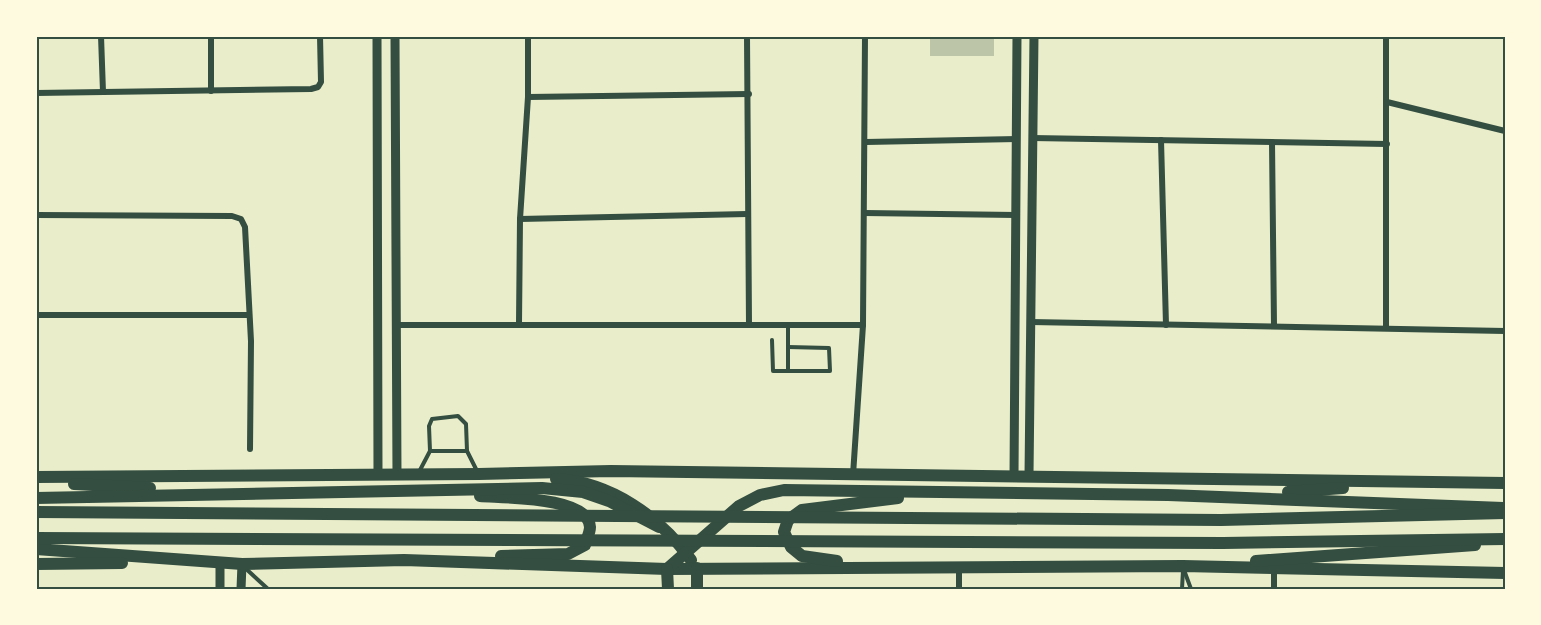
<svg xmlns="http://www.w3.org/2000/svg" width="1541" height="625" viewBox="0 0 1541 625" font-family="'PT Serif',serif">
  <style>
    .building { fill: #bcc5a7 }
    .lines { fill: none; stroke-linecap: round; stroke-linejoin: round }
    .service { stroke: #344e41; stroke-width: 4 }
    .minor { stroke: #344e41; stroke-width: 6 }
    .tertiary { stroke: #344e41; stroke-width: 9 }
    .primary { stroke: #344e41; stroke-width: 12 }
    .trunk { stroke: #344e41; stroke-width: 12 }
    .neatline { fill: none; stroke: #344e41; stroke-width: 2 }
  </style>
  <rect width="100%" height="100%" fill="#e9edc9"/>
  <!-- building -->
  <rect class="building" x="930" y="36" width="64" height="20"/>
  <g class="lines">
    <!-- service -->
    <g class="service">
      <path d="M788 325V371"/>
      <path d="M772 340 773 371H830L829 348 788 347"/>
      <path d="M430 451 429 426 432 419 458 416 466 424 467 451"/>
      <path d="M419 472 430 451H467L477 471"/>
      <path d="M244 567 268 589"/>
      <path d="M1184 570 1191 589"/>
      <path d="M1182 589 1183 570"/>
    </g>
    <!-- minor -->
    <g class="minor">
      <path d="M101 36 103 92"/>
      <path d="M211 36V91"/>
      <path d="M747 36 749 325"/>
      <path d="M1386 36V328"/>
      <path d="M36 93 311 89 318 87 321 82 320 36"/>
      <path d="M528 97 749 94"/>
      <path d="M1387 102 1505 131"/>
      <path d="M1032 138 1387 144"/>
      <path d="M1161 140 1166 325"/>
      <path d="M866 142 1017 139"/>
      <path d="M1272 142 1274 326"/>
      <path d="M864 213 1016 215"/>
      <path d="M36 215 232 216 241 219 245 227 251 341 250 449"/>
      <path d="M520 219 747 214"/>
      <path d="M36 315H249"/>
      <path d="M1031 322 1505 331"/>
      <path d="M519 324 520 219 528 97V36"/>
      <path d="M395 325H863"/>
      <path d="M853 475 863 325 865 36"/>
      <path d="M1274 568V589"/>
      <path d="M959 589V568"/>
    </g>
    <!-- tertiary -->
    <g class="tertiary">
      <path d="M377 36 378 475"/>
      <path d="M395 36 397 475"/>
      <path d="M1029 475 1034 36"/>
      <path d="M1014 477 1017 36"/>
      <path d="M220 589V563"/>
      <path d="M241 589 242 564"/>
    </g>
    <!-- primary -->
    <g class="primary">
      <path d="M36 477 479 474 611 471 1505 483"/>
      <path d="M556 479C611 482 660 517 691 560"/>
      <path d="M74 484 150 488"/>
      <path d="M1288 492 1343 488"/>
      <path d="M480 496C502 498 589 496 590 527 590 533 586 540 585 545L568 554 501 556"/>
      <path d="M36 498 542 488 583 492 609 501 659 527"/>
      <path d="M36 549 242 564 404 560 667 569 1183 566 1505 573"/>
      <path d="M837 561 802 556 791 547 784 532 788 520 802 510 898 498"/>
      <path d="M1256 561 1475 545"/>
      <path d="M36 564 122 563"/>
      <path d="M667 569 739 506 760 495 784 490 1168 495 1503 508"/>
      <path d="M667 569 668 589"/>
      <path d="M697 589V568"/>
    </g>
    <!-- trunk -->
    <g class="trunk">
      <path d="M36 512 1221 520 1505 513"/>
      <path d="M36 538 1223 543 1505 539"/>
    </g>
  </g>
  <!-- border -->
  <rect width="1541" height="625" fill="none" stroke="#fefae0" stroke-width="75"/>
  <rect x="38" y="38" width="1466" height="550" class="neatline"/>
</svg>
